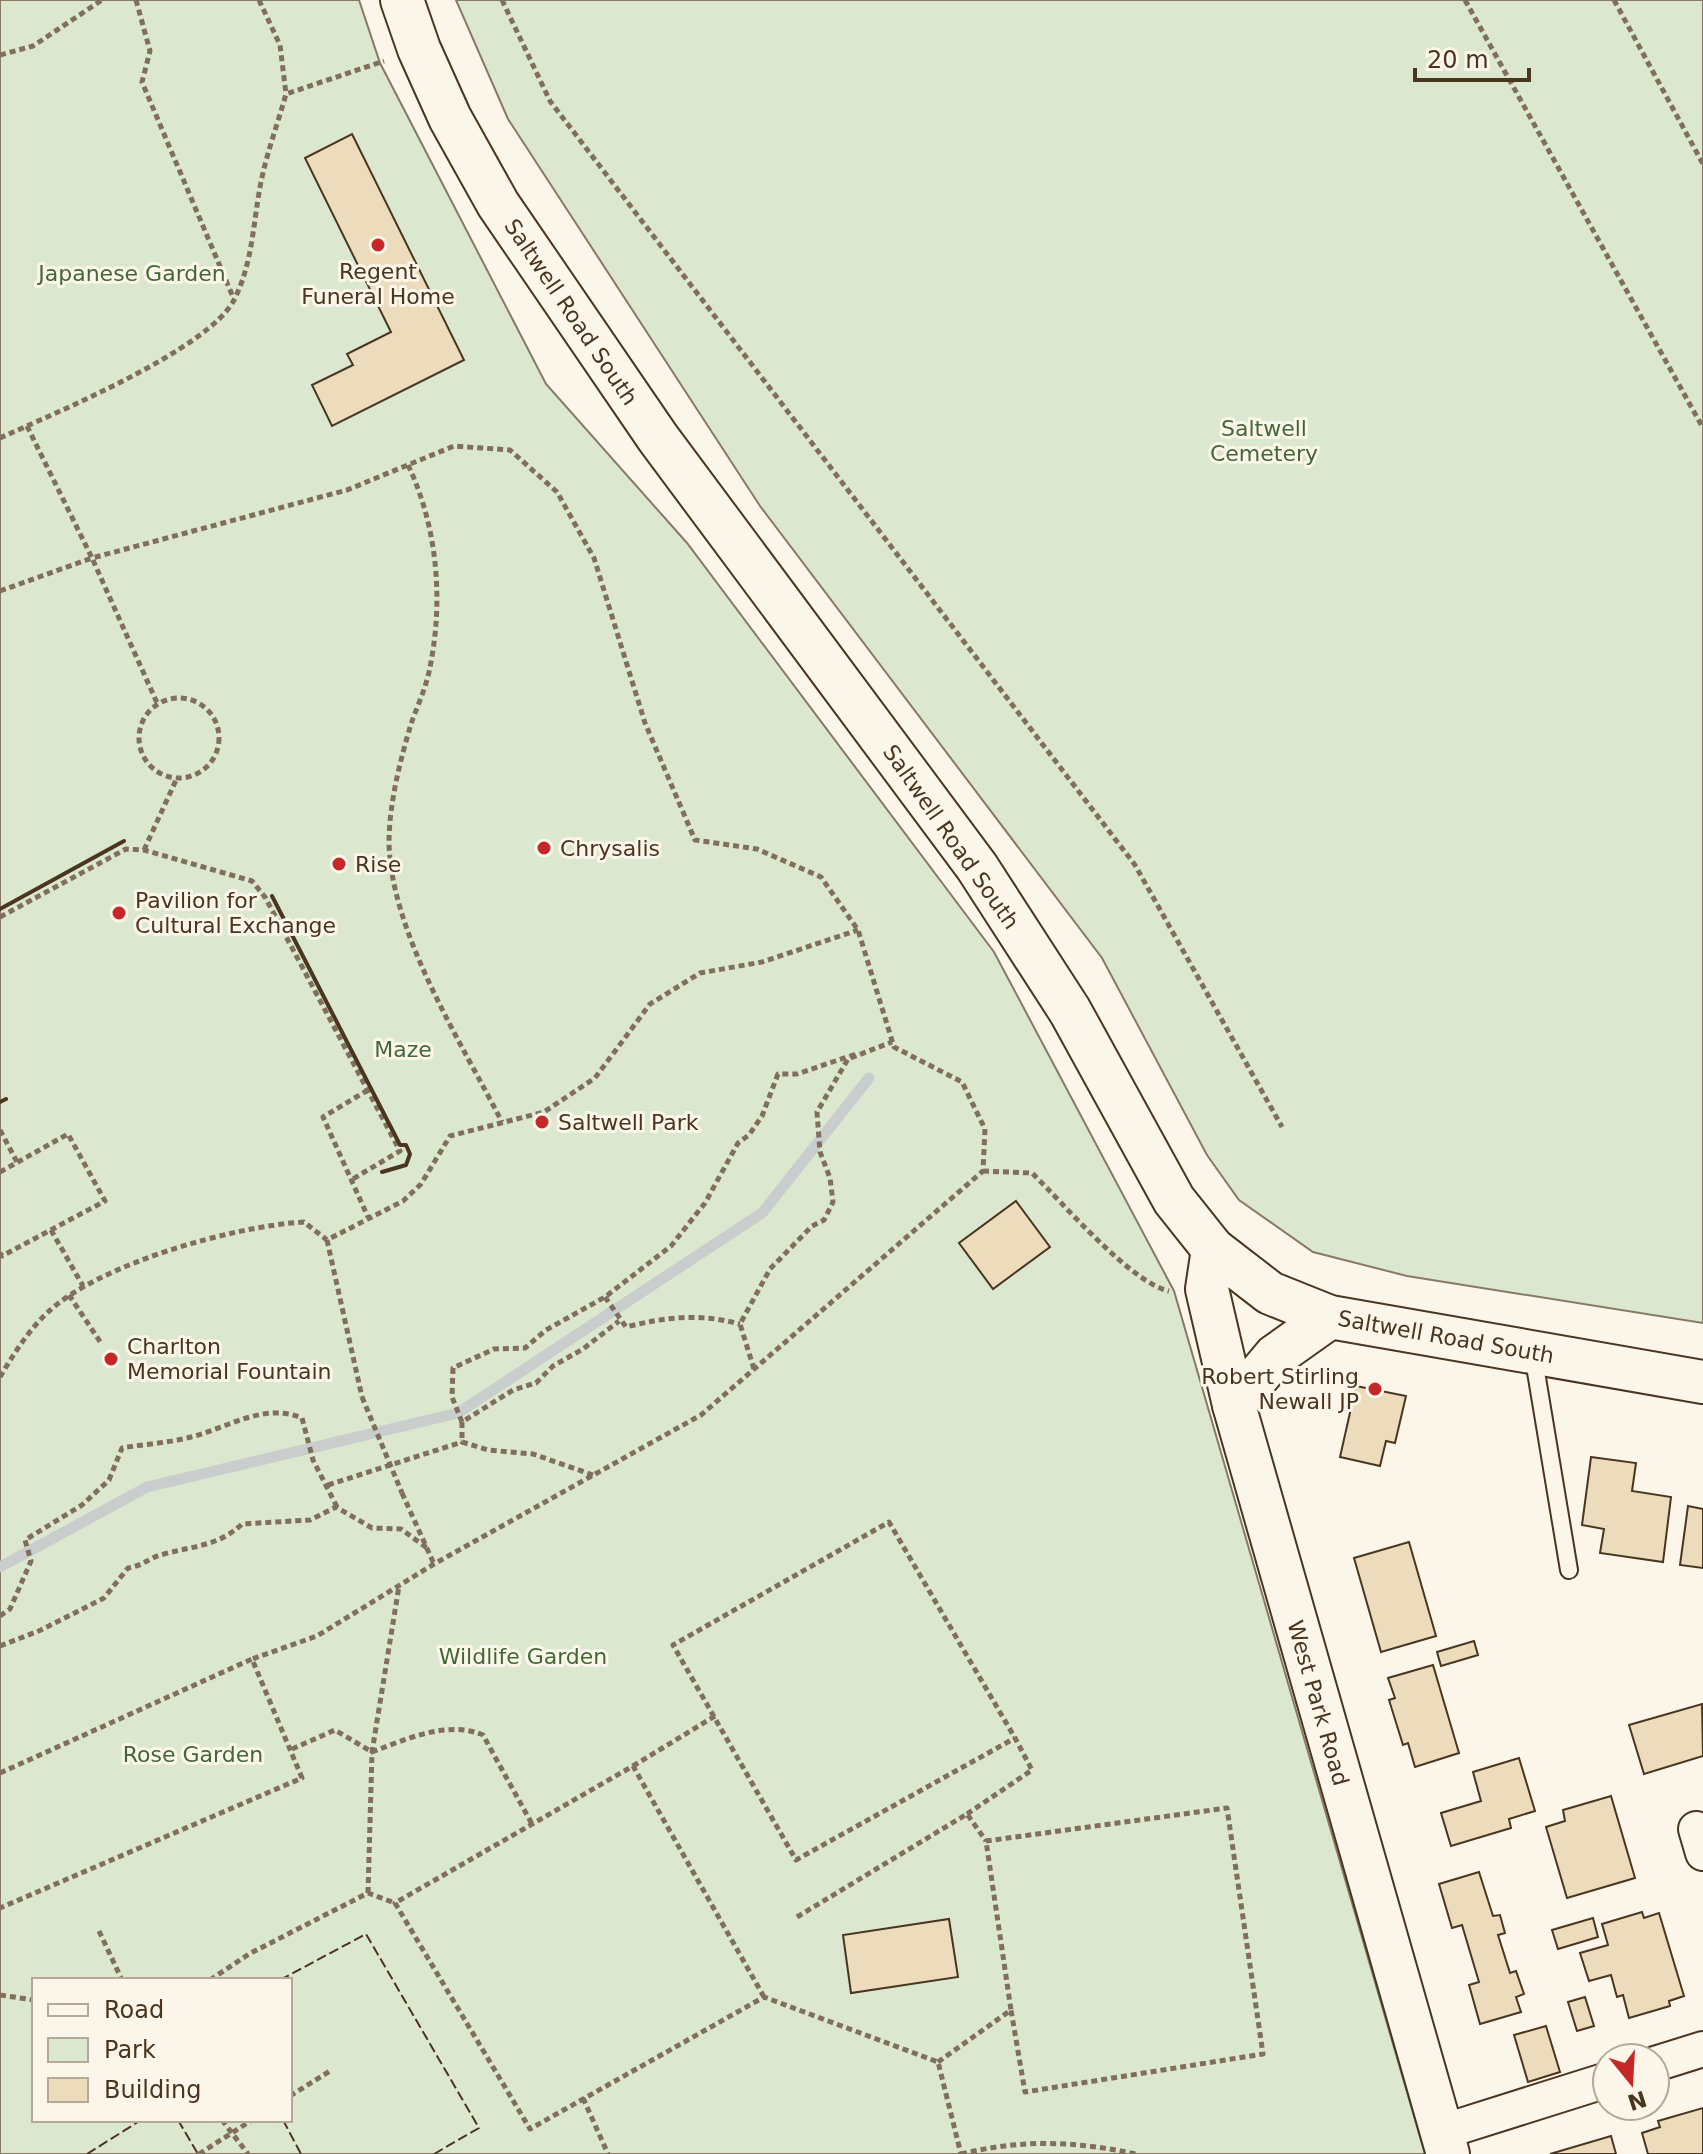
<svg xmlns="http://www.w3.org/2000/svg" width="1703" height="2154" viewBox="0 0 1703 2154" font-family="'DejaVu Sans',sans-serif">
  <style>
    .green { fill: #dce7d0; stroke: #887966; stroke-width: 2; fill-rule: evenodd }
    .lines { fill: none; stroke-linecap: round; stroke-linejoin: round }
    .stream { stroke: #c9cecd; stroke-width: 11 }
    .building { fill: #ecdcbc; stroke: #4a3520; stroke-width: 2 }
    .service-casing { stroke: #4a3520; stroke-width: 20 }
    .minor-casing { stroke: #4a3520; stroke-width: 38 }
    .tertiary-casing { stroke: #4a3520; stroke-width: 46 }
    .path { stroke: #7f6f5c; stroke-width: 5; stroke-dasharray: 6 4; stroke-linecap: butt }
    .service { stroke: #fbf6e9; stroke-width: 16 }
    .minor { stroke: #fbf6e9; stroke-width: 34 }
    .tertiary { stroke: #fbf6e9; stroke-width: 42 }
    .path-bridge { stroke: #7f6f5c; stroke-width: 5; stroke-dasharray: 6 4; stroke-linecap: butt }
    .fence { stroke: #4a3520; stroke-width: 2; stroke-dasharray: 10 4; stroke-linecap: butt }
    .wall { stroke: #4a3520; stroke-width: 4 }
    .poi-dot { fill: #c62828; stroke: #fbf6e9; stroke-width: 3 }
    .labels { text-anchor: middle; dominant-baseline: central; stroke-width: 6; stroke-linejoin: round; paint-order: stroke }
    .poi-label { font-size: 22px; fill: #4a3520; stroke: #fbf6e9; text-anchor: start }
    .park-label { font-size: 22px; fill: #436837; stroke: #fbf6e9 }
    .street-label { font-size: 22px; fill: #4a3520; stroke: #fbf6e9 }
  </style>
  <rect width="100%" height="100%" fill="#fbf6e9"/>
  <!-- green -->
  <g class="green">
    <path d="M0 0H359L380 63 546 384 687 543 994 952 1174 1291 1425 2154H0ZM34 1980H290V2120H34Z"/>
    <path d="M456 0H1703V1323L1407 1276 1313 1252 1239 1200 1207 1155 1102 958 760 506 508 119Z"/>
  </g>
  <g class="lines">
    <!-- stream -->
    <path class="stream" d="M0 1567 147 1487 458 1413 762 1213 869 1078"/>
  </g>
  <!-- building -->
  <g class="building">
    <path d="M352 134 464 360 332 426 312 385 353 365 347 354 391 332 305 158Z"/>
    <path d="M1016 1201 1050 1247 993 1289 959 1243Z"/>
    <path d="M1356 1386 1406 1396 1395 1443 1386 1441 1380 1466 1340 1457Z"/>
    <path d="M1591 1457 1636 1463 1632 1491 1671 1497 1663 1562 1600 1553 1604 1529 1582 1525Z"/>
    <path d="M1688 1506 1703 1509V1568L1680 1565Z"/>
    <path d="M1409 1542 1436 1636 1381 1652 1354 1558Z"/>
    <path d="M1474 1641 1478 1655 1441 1666 1437 1652Z"/>
    <path d="M1433 1665 1459 1753 1415 1767 1408 1743 1403 1745 1389 1700 1395 1698 1388 1678Z"/>
    <path d="M1702 1704 1703 1756 1644 1774 1629 1725Z"/>
    <path d="M1519 1758 1535 1811 1509 1819 1511 1828 1451 1846 1441 1813 1481 1801 1473 1772Z"/>
    <path d="M1611 1796 1635 1878 1567 1898 1546 1827 1565 1821 1563 1810Z"/>
    <path d="M1479 1872 1493 1916 1500 1915 1505 1933 1498 1935 1510 1973 1516 1971 1524 1994 1516 1997 1521 2012 1480 2024 1469 1985 1479 1982 1462 1925 1452 1928 1439 1884Z"/>
    <path d="M1642 1912 1644 1918 1659 1913 1684 1996 1669 2001 1670 2006 1629 2018 1623 1995 1617 1997 1611 1975 1589 1981 1580 1953 1608 1945 1602 1924Z"/>
    <path d="M1593 1918 1598 1937 1558 1949 1552 1930Z"/>
    <path d="M949 1919 958 1977 851 1993 843 1935Z"/>
    <path d="M1585 1997 1594 2026 1577 2031 1568 2002Z"/>
    <path d="M1546 2026 1560 2072 1528 2082 1514 2035Z"/>
    <path d="M1703 2108V2154H1648L1642 2133 1660 2127 1658 2121Z"/>
    <path d="M1611 2136 1616 2154H1550Z"/>
  </g>
  <g class="lines">
    <!-- service casing -->
    <g class="service-casing">
      <path id="service" d="M1533 1354 1569 1570"/>
    </g>
    <!-- minor casing -->
    <g class="minor-casing">
      <g id="minor">
        <path d="M1696 1829 1703 1853"/>
        <path d="M1655 2064 1703 2049"/>
        <path d="M1442 2132 1607 2080"/>
      </g>
    </g>
    <!-- tertiary casing -->
    <g class="tertiary-casing">
      <g id="tertiary">
        <path d="M402 0 419 49 450 118 498 204 658 438 977 867 1070 1011 1174 1200 1213 1249 1270 1293 1330 1317 1703 1382"/>
        <path d="M1213 1249 1207 1289 1234 1405 1448 2154"/>
        <path d="M1234 1405 1275 1356 1330 1317"/>
      </g>
    </g>
    <!-- path -->
    <g class="path">
      <path d="M136 0 150 51 142 82 233 297"/>
      <path d="M259 0 280 45 286 94"/>
      <path d="M502 0 550 101 1135 865 1282 1127"/>
      <path d="M1465 0 1703 428"/>
      <path d="M1614 0 1703 164"/>
      <path d="M0 55 33 46 102 0"/>
      <path d="M27 426 92 558 347 490 454 446 510 450 557 492 594 558 645 723 695 840 757 849 821 877 858 930 894 1047 962 1082 985 1129 983 1171 701 1415 434 1564 317 1636 252 1659"/>
      <path d="M0 438C55 413 208 350 234 300 253 263 253 222 261 182 267 152 278 123 286 94L384 61"/>
      <path d="M408 465C438 528 444 603 429 672 425 690 417 707 411 724 400 761 389 804 389 843 391 933 461 1042 502 1122"/>
      <path d="M0 591 92 558 158 705"/>
      <circle cx="179" cy="738" r="40"/>
      <path d="M144 850 177 778"/>
      <path d="M0 917 126 849 144 850 252 881 265 897 400 1151 351 1180"/>
      <path d="M368 1090 323 1117 368 1217"/>
      <path d="M0 1130 17 1162"/>
      <path d="M983 1171 1032 1173C1063 1203 1131 1283 1169 1291"/>
      <path d="M0 1172 68 1134 105 1201 2 1256 0 1253"/>
      <path d="M51 1230 83 1286"/>
      <path d="M327 1240 362 1397"/>
      <path d="M69 1295 101 1343"/>
      <path d="M605 1297 626 1327C666 1317 699 1313 740 1324"/>
      <path d="M754 1369 740 1324 770 1269 812 1226 824 1220 833 1202 830 1178 820 1152 817 1112 848 1059 892 1042"/>
      <path d="M0 1377C13 1355 28 1331 47 1313 98 1264 234 1226 304 1222L327 1240 403 1201 421 1184 450 1136 544 1112 595 1078 650 1004 700 973 762 962 858 930"/>
      <path d="M462 1422 452 1397 453 1368 494 1349 525 1348 546 1330 605 1297 671 1246 705 1203 738 1143 749 1135 762 1116 778 1074H797L859 1053"/>
      <path d="M593 1475 533 1454 488 1450 462 1442V1422L513 1390 536 1383 553 1366 583 1349 619 1321"/>
      <path d="M328 1485 462 1442"/>
      <path d="M402 1493 434 1564"/>
      <path d="M0 1616 10 1609 31 1561 25 1540 82 1505 109 1480 122 1448C144 1444 169 1443 191 1437 227 1428 265 1402 302 1418L313 1460 337 1507"/>
      <path d="M0 1646 41 1630 104 1598 128 1568C143 1566 150 1557 164 1554 193 1546 219 1546 242 1524L310 1520 336 1507 372 1528 401 1529 427 1548"/>
      <path d="M292 1749 335 1730 372 1752C406 1739 448 1720 483 1735L532 1824"/>
      <path d="M633 1766 715 1716"/>
      <path d="M0 1773 252 1659 302 1778 0 1908"/>
      <path d="M967 1814 1032 1770 1015 1738 889 1522 673 1645 796 1860 1015 1738"/>
      <path d="M368 1893 372 1752 399 1586"/>
      <path d="M797 1917 967 1814 986 1841"/>
      <path d="M99 1931 122 1980"/>
      <path d="M210 1980 249 1954 368 1893 395 1903"/>
      <path d="M0 1995 34 2000"/>
      <path d="M764 1997 633 1766 395 1903 530 2129 764 1997 938 2062 961 2154"/>
      <path d="M938 2062 1011 2010 1025 2092 1263 2054 1227 1808 986 1841 1011 2010"/>
      <path d="M290 2096 330 2071"/>
      <path d="M583 2098 608 2154"/>
      <path d="M222 2120 248 2154"/>
      <path d="M199 2154 252 2120"/>
      <path d="M961 2154C1021 2139 1076 2141 1136 2154"/>
    </g>
    <!-- service -->
    <use href="#service" class="service"/>
    <!-- minor -->
    <use href="#minor" class="minor"/>
    <!-- tertiary -->
    <use href="#tertiary" class="tertiary"/>
    <!-- path-bridge -->
    <path class="path-bridge" d="M362 1397 402 1493"/>
    <!-- fence -->
    <g class="fence">
      <path d="M280 1980 366 1934 479 2128 434 2154"/>
      <path d="M178 2120 198 2154"/>
      <path d="M283 2120 301 2154"/>
      <path d="M87 2154 141 2120"/>
    </g>
    <!-- wall -->
    <g class="wall">
      <path d="M272 896 400 1145H406L410 1154 406 1165 382 1172"/>
      <path d="M0 909 124 841"/>
      <path d="M0 1102 6 1099"/>
    </g>
  </g>
  <!-- markers -->
  <g class="poi-dot">
    <circle cx="378" cy="245" r="8"/>
    <circle cx="544" cy="848" r="8"/>
    <circle cx="339" cy="864" r="8"/>
    <circle cx="119" cy="913" r="8"/>
    <circle cx="542" cy="1122" r="8"/>
    <circle cx="111" cy="1359" r="8"/>
    <circle cx="1375" cy="1389" r="8"/>
  </g>
  <g class="labels">
    <!-- poi labels -->
    <g class="poi-label">
      <text x="378" y="271" text-anchor="middle">Regent<tspan x="378" dy="25">Funeral Home</tspan></text>
      <text x="560" y="848">Chrysalis</text>
      <text x="355" y="864">Rise</text>
      <text x="135" y="900">Pavilion for<tspan x="135" dy="25">Cultural Exchange</tspan></text>
      <text x="558" y="1122">Saltwell Park</text>
      <text x="127" y="1346">Charlton<tspan x="127" dy="25">Memorial Fountain</tspan></text>
      <text x="1359" y="1376" text-anchor="end">Robert Stirling<tspan x="1359" dy="25">Newall JP</tspan></text>
    </g>
    <!-- park labels -->
    <g class="park-label">
      <text x="132" y="273">Japanese Garden</text>
      <text x="1264" y="428">Saltwell<tspan x="1264" dy="25">Cemetery</tspan></text>
      <text x="403" y="1049">Maze</text>
      <text x="523" y="1656">Wildlife Garden</text>
      <text x="193" y="1754">Rose Garden</text>
    </g>
    <!-- street labels -->
    <g class="street-label">
      <text transform="translate(571 312) rotate(56)">Saltwell Road South</text>
      <text transform="translate(951 837) rotate(55)">Saltwell Road South</text>
      <text transform="translate(1446 1337) rotate(10)">Saltwell Road South</text>
      <text transform="translate(1318 1703) rotate(74)">West Park Road</text>
    </g>
  </g>
  <!-- legend -->
  <rect x="32" y="1978" width="260" height="144" fill="#fbf6e9" stroke="#b4a999" stroke-width="2"/>
  <rect x="48" y="2004" width="40" height="12" fill="#fbf6e9" stroke="#b4a999" stroke-width="2"/>
  <text x="104" y="2018" font-size="24" fill="#4a3520">Road</text>
  <rect x="48" y="2038" width="40" height="24" fill="#dce7d0" stroke="#b4a999" stroke-width="2"/>
  <text x="104" y="2058" font-size="24" fill="#4a3520">Park</text>
  <rect x="48" y="2078" width="40" height="24" fill="#ecdcbc" stroke="#b4a999" stroke-width="2"/>
  <text x="104" y="2098" font-size="24" fill="#4a3520">Building</text>
  <!-- north arrow -->
  <g transform="translate(1631 2082) rotate(162)"><circle r="38" fill="#fbf6e9" stroke="#b4a999" stroke-width="2"/>
  <path d="M0-6L14 30L0 20L-14 30Z" fill="#c62828"/>
  <text y="-12" font-size="22" font-weight="bold" text-anchor="middle" fill="#4a3520">N</text>
  </g>
  <!-- scale -->
  <path d="M1415 68v12h114v-12" fill="none" stroke="#4a3520" stroke-width="4"/>
  <text x="1427" y="68" font-size="24" fill="#4a3520" stroke="#fbf6e9" stroke-width="6" paint-order="stroke">20 m</text>
</svg>
